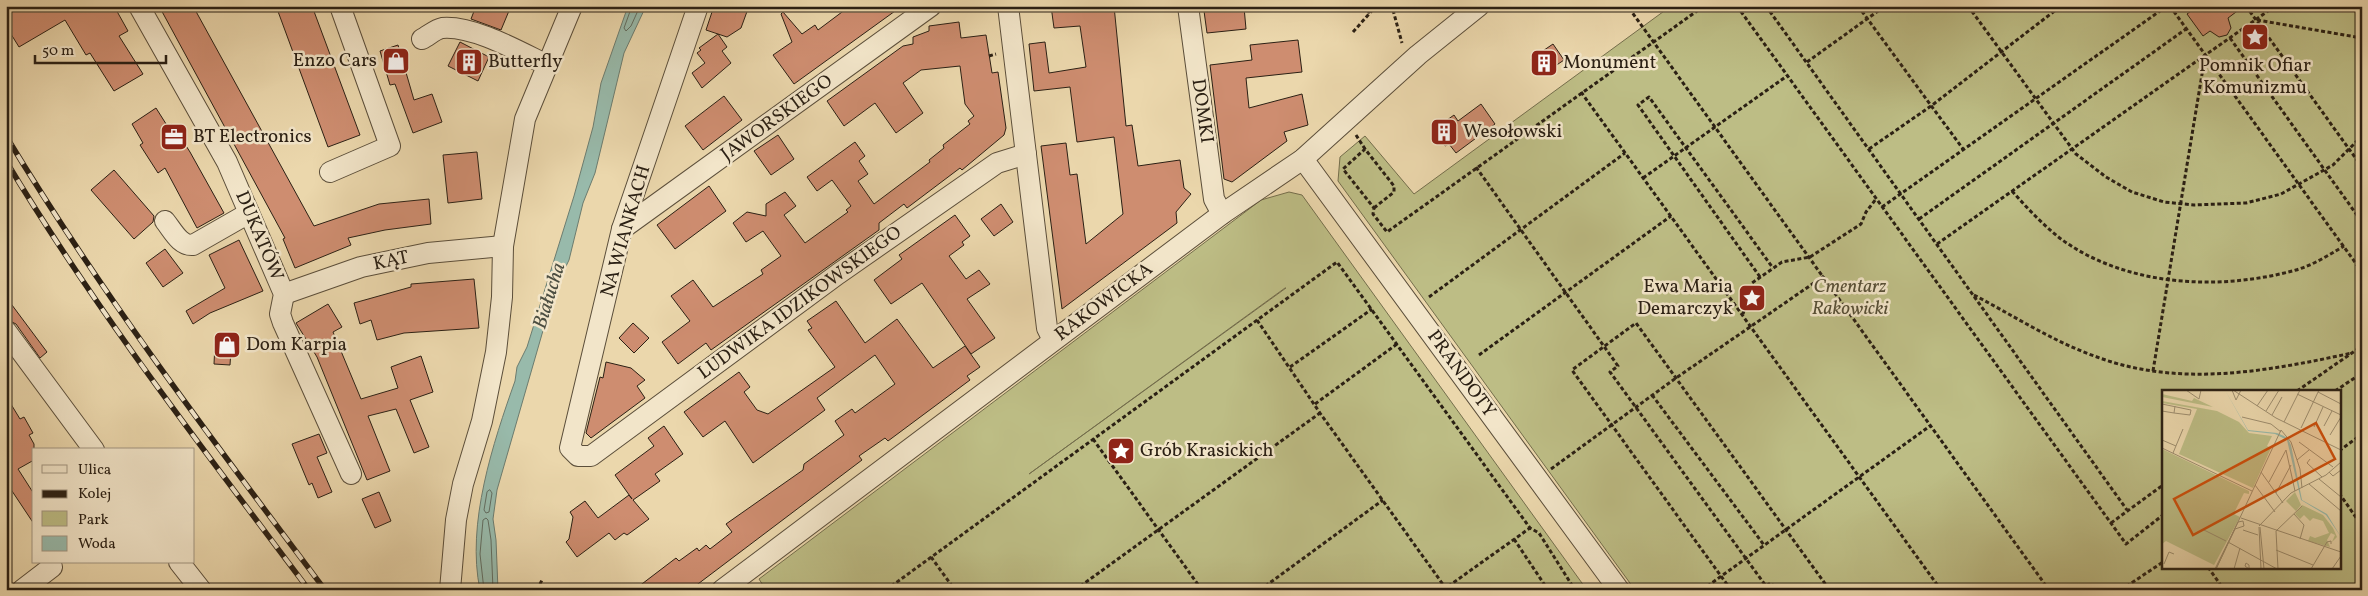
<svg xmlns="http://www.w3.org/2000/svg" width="2368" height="596" viewBox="0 0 2368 596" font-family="Vollkorn,serif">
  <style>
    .green { fill: #bdbd85; stroke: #746e4c; fill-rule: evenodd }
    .water { fill: #98baab; stroke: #6c7c6f }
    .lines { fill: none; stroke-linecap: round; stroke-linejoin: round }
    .shore { stroke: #626d60; stroke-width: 1 }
    .building { fill: #ce8d70; stroke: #2b2014 }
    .minor-casing { stroke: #5b4e3a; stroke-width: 22 }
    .path { stroke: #2b2014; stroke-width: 3; stroke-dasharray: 4 2.5; stroke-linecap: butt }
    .minor { stroke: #f2e5c9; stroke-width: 20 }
    .rail-casing { stroke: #2b2014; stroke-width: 5.5 }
    .rail { stroke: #f2e5c9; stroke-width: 4; stroke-dasharray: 11; stroke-linecap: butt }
    .labels { text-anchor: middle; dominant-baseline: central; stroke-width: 5; stroke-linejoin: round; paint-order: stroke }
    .poi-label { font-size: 19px; fill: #2b2014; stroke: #f2e5c9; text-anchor: start }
    .street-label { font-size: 19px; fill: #2b2014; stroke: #f2e5c9 }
    .park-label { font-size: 19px; font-style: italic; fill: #574f36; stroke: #f2e5c9 }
    .water-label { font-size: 20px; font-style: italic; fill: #4c4e41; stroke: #f2e5c9 }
    .inset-road { fill: none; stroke: #9e8e6f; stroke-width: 1 }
    .view { fill: #cc500d; fill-opacity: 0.15; stroke: #cc500d; stroke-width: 2.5 }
    .inset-edge { fill: none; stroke: #2b2014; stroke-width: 2.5 }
  </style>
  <rect width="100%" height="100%" fill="#ebd7ac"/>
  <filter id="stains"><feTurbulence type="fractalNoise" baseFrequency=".004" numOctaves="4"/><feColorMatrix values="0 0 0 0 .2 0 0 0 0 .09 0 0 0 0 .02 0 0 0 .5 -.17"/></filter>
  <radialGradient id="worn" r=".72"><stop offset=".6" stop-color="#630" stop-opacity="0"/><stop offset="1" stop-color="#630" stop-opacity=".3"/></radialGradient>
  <!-- green -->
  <g class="green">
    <path d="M1671 6H2362V590H1635L1338 181 1340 157 1365 136 1414 194ZM2163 391H2339V567H2163Z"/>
    <path d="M1289 192 1302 195 1587 590H766L759 579 1261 200ZM1286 288 1029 474 1285 288Z"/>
  </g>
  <!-- water -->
  <path class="water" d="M628 6H646L624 53 595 173 583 203 569 260 555 289 497 490 493 519 496 540 498 590H480C466 524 493 443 515 381L517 367 527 347 574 196 593 127 601 83Z"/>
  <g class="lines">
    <!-- shore -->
    <g class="shore">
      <path d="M632 6 624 28 626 31 631 26 640 6"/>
      <path d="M490 490 492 493 489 512 486 513 484 510 487 492Z"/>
      <path d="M484 590 480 554 483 520 486 518 488 520 491 540 493 590"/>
    </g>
  </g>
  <!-- building -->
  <g class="building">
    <path d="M20 6H114L128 31 119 36 143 74 114 91 90 53 86 55 65 20 19 47 6 26V14Z"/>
    <path d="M159 6H193L314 226 379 204 429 199 431 224 385 230 348 238 351 245 295 268 283 239 285 238Z"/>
    <path d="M276 6H312L360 135 328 147Z"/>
    <path d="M476 6H511L501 30 471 19Z"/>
    <path d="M714 6H749L741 28 727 37 706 30Z"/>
    <path d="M850 6H902L794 84 773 55 792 42 781 14 783 12 802 34 815 25 818 30Z"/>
    <path d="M1051 6H1114L1126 126 1132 125 1138 166 1180 160 1184 188 1191 194 1176 212 1177 223 1062 309 1041 146 1066 143 1070 175 1077 174 1086 244 1123 214 1114 137 1077 142 1070 87 1034 91 1029 44 1045 42 1049 73 1086 67 1080 26 1054 28Z"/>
    <path d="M2198 6H2244L2228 18 2231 28 2227 35 2219 37 2210 31 2203 36 2187 14Z"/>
    <path d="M1244 7 1246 29 1207 33 1204 11Z"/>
    <path d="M959 22 961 38 986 35 992 73 998 72 1006 128 1004 135 962 170 960 168 907 208 904 204 879 223V230L711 350 706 343 678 364 662 342 690 321 671 296 693 280 713 307 763 274 761 270 781 256 763 231 746 242 733 223 747 212 766 216V204L785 192 796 206 784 215 805 243 848 212 846 210 851 206 832 180 817 191 807 177 855 142 865 156 859 161 868 174 858 181 874 204 930 162 929 160 944 148 943 145 970 124 968 121 974 116 965 104 960 66 921 70 903 83 923 113 896 133 875 103 844 126 827 101 903 46 913 44V37L929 31V26Z"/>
    <path d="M718 34 727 47 722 51 731 63 702 88 692 73 705 63 697 53 701 50 699 48Z"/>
    <path d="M1298 40 1302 72 1246 78 1249 108 1302 94 1308 125 1284 132 1287 141 1232 182 1224 179 1210 65 1252 60 1250 45Z"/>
    <path d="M460 42 489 57 478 81 448 66Z"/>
    <path d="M1553 44 1564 60 1542 75 1531 59Z"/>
    <path d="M398 45 414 100 432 94 442 122 413 133 395 84 390 85 380 51Z"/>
    <path d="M724 96 742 120 703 150 685 126Z"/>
    <path d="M1481 104 1495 124 1456 153 1449 144 1445 146 1433 130 1454 115 1458 121Z"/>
    <path d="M156 108 168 127 172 124 190 152 224 213 197 228 165 168 158 173 140 145 143 143 132 124Z"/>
    <path d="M778 135 794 159 771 175 754 151Z"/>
    <path d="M477 152 482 199 448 203 443 155Z"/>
    <path d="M114 170 154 216 153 222 134 239 91 190Z"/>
    <path d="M709 186 726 211 675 249 657 225Z"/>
    <path d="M1001 204 1013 222 994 236 981 219Z"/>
    <path d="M955 215 970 236 962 242 964 245 949 256 966 279 979 270 990 284 967 299 995 338 971 354 922 283 891 304 874 280 902 259 899 255Z"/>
    <path d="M239 240 263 291 210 313 193 324 186 311 225 288 209 255Z"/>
    <path d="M165 249 183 273 163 287 146 263Z"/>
    <path d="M474 279 479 328 404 333 377 340 371 320 360 324 354 303 411 287V284Z"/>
    <path d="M6 297 47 352 40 358 16 324 6 319Z"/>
    <path d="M836 301 865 343 897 319 933 368 965 346 980 367 967 376 970 380 888 441 885 438 859 456 862 460 690 590H634L676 558 679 561 697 548 699 551 706 545 710 549 732 532 726 524 803 470 804 464 844 435 835 421 852 409 855 413 895 384 875 355 817 398 825 410 753 463 725 421 703 437 684 412 739 372 750 387 744 392 757 410 768 414 835 367 808 330 812 328 807 321Z"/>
    <path d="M328 304 342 327 333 332 361 399 398 388 391 367 421 356 433 392 410 400 429 447 414 453 396 409 368 416 390 471 367 480 317 357 296 323Z"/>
    <path d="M633 323 649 338 634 353 619 338Z"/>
    <path d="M232 335 230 365 214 364 215 344Z"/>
    <path d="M606 362 631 368 645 380 637 386 645 398 591 438 586 433 600 377 603 378Z"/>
    <path d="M6 396 20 419 24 417 33 433 29 435 34 444V460L18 469 34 494V524L6 482Z"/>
    <path d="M664 426 683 454 655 474 660 481 633 500 649 519 627 535 624 533 615 540 609 533 577 557 566 542 569 539 573 517 570 512 585 501 598 518 629 495 632 499 615 475 654 446 648 438Z"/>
    <path d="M319 434 327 453 317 457 332 492 318 498 312 483 309 485 292 444Z"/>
    <path d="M379 492 391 521 375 528 362 499Z"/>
  </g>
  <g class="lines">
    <!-- minor casing -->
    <g class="minor-casing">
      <g id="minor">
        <path d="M139 6 227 162 284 294 280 314 283 323 351 474"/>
        <path d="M698 6 622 229 570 448 578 456H591L838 274 997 163 1026 154"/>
        <path d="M1008 6 1047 328 1053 340"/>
        <path d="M1188 6 1214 199 1222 214"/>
        <path d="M422 39C428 36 436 29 442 28 473 25 520 52 547 65"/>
        <path d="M1303 159 1619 590"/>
        <path d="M330 172 390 146 340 6"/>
        <path d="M165 221C173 231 180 246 193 245L249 213"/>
        <path d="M622 229 931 6"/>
        <path d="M284 294 361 267 428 253 503 246"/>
        <path d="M6 331 94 450"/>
        <path d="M179 562 201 590"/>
        <path d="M22 590 52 567"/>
        <path d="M450 590 456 520 463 484 482 421 496 352 502 297 503 246 525 119 572 6"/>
        <path d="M722 590 1222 214 1303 159 1418 55 1479 6"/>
      </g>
    </g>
    <!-- path -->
    <g class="path">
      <path d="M1363 6 1370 13"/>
      <path d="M1737 6 2126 544 2163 515"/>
      <path d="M1766 6 2127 510"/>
      <path d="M1858 6 1963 149"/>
      <path d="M1968 6 2076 154 2106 177 2132 192 2164 202 2194 205 2246 203 2281 194 2333 165 2362 136"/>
      <path d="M2170 6 2362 272"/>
      <path d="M2246 6 2362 167"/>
      <path d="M1629 8 2049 590"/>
      <path d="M1393 10 1402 43"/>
      <path d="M2257 20 2362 38"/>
      <path d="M1353 32 1376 6"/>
      <path d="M2230 38 2362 222"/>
      <path d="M989 56 996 54"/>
      <path d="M1807 62 1885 6"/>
      <path d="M1581 92 1941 590"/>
      <path d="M1356 135 1365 149"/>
      <path d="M1869 149 1931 106 2061 6"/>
      <path d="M1476 167 1618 366 1610 372 1766 586 1771 583 1776 590"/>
      <path d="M1643 178 1787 76"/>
      <path d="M2012 191C2027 208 2043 225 2061 239 2127 287 2220 291 2296 270 2313 265 2329 255 2344 246"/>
      <path d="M1882 207 2167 6"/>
      <path d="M1374 208 1394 192V186L1365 149 1343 169 1374 208 1373 214 1387 232 1704 6"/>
      <path d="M1919 219 2186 29"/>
      <path d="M1937 244 2275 6"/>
      <path d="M1760 277 1638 105 1649 97 1773 268"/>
      <path d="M1974 295C2014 316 2054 342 2097 357 2180 388 2268 371 2352 353"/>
      <path d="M1429 297 1625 153"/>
      <path d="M1743 314 1752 283 1782 262 1810 257 1861 224 1866 212 1876 199"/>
      <path d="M1257 320 1320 413 1447 590"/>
      <path d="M1479 355 1671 216"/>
      <path d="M1290 367 1372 309"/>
      <path d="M2153 371 2205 56"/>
      <path d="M2297 391 2362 346"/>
      <path d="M2335 391 2362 373"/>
      <path d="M1652 395 1764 545"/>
      <path d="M1315 404 1397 344"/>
      <path d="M1093 439 1202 590"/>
      <path d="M2339 451 2362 434"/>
      <path d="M1551 469 1676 378 1824 276"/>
      <path d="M2339 493 2362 526"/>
      <path d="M2111 523 2163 485"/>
      <path d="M1514 539 1548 590"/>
      <path d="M931 557 955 590"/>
      <path d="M2208 567 2224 590"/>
      <path d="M537 590 542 580"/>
      <path d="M886 590 1337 262 1530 528 1539 533 1575 590"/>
      <path d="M1075 590 1320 413"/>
      <path d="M1260 590 1383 500"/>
      <path d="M1443 590 1530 528"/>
      <path d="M1702 590 1930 426"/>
      <path d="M1731 590 1572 370 1636 323 1826 585 1820 590"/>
      <path d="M2121 590 2163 562"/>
    </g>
    <!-- minor -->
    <use href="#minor" class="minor"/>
    <!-- rail casing -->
    <g class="rail-casing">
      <g id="rail">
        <path d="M6 136C102 295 214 442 325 590"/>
        <path d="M6 161C96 311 204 450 309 590"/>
      </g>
    </g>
    <!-- rail -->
    <use href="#rail" class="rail"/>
  </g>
  <!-- icons -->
  <defs>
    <g id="sight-square" transform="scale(1.4375)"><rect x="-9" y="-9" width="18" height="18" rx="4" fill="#8f2418" stroke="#f2e5c9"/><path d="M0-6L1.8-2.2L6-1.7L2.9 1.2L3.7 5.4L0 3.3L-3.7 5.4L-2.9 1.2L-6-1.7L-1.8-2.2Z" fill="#fff"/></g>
    <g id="shop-square" transform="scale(1.4375)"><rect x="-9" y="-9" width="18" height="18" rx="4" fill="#8f2418" stroke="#f2e5c9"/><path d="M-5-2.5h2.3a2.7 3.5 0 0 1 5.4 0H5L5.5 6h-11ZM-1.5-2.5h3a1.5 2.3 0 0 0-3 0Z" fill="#fff"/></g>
    <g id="building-square" transform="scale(1.4375)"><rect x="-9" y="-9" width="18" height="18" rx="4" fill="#8f2418" stroke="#f2e5c9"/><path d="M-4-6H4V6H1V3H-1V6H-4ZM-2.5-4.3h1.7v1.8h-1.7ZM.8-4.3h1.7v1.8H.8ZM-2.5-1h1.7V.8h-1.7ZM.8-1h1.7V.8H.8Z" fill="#fff"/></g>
    <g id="office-square" transform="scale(1.4375)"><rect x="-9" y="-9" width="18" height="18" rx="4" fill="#8f2418" stroke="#f2e5c9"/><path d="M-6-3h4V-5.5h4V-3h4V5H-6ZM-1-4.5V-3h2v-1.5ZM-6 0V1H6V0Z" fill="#fff"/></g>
  </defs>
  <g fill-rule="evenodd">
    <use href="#sight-square" x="2255" y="37"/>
    <use href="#shop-square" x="396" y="61"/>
    <use href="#building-square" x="469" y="62"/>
    <use href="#building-square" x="1544" y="63"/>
    <use href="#building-square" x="1444" y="132"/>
    <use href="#office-square" x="174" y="137"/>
    <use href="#sight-square" x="1752" y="298"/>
    <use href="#shop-square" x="227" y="345"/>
    <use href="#sight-square" x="1121" y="451"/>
  </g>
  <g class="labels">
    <!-- poi labels -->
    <g class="poi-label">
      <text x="377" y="61" text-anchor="end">Enzo Cars</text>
      <text x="488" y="62">Butterfly</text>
      <text x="1563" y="63">Monument</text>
      <text x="2255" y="66" text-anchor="middle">Pomnik Ofiar<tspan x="2255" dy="22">Komunizmu</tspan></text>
      <text x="1463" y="132">Wesołowski</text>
      <text x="193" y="137">BT Electronics</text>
      <text x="1733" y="287" text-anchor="end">Ewa Maria<tspan x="1733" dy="22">Demarczyk</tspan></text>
      <text x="246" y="345">Dom Karpia</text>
      <text x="1140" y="451">Grób Krasickich</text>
    </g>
    <!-- street labels -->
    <g class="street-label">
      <text transform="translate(1202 111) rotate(82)">DOMKI</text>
      <text transform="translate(777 118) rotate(-36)">JAWORSKIEGO</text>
      <text transform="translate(626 231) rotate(-74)">NA WIANKACH</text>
      <text transform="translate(259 236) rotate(67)">DUKATÓW</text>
      <text transform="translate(391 261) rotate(-12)">KĄT</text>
      <text transform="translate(1104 302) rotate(-37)">RAKOWICKA</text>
      <text transform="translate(800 303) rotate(-36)">LUDWIKA IDZIKOWSKIEGO</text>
      <text transform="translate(1461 374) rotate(54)">PRANDOTY</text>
    </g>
    <!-- park labels -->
    <g class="park-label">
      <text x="1850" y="287">Cmentarz<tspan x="1850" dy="22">Rakowicki</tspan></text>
    </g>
    <!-- water labels -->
    <g class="water-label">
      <text transform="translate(550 296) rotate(-73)">Białucha</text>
    </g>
  </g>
  <!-- overview -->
  <g transform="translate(2162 390)">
    <rect width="179" height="179" fill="#ebd7ac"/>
    <path d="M0 4 30 11 32 8 51 17 0 7ZM0 11 55 21 77 32 87 43 110 46 105 56 109 58 91 98 17 64 35 19 0 13ZM0 59 87 101V104L82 103 73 121 72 124 78 127 52 175 4 151 0 154ZM133 102 139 115 134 121 124 111ZM140 115 161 125 171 138 175 147 170 152 173 145 169 143 165 150 168 157 146 151 148 146 153 148 167 143 161 131 151 128 148 131 142 125 138 129 133 124Z" fill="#bdbd85"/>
    <path d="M63 0 86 40 115 43 122 46 126 49 129 55 140 110 165 124 179 147 164 125 139 110 125 50 113 44 86 41Z" fill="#98baab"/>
    <path class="inset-road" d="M24 0 37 9 39 0M70 0 74 10 79 0M71 0 114 28 179 60M156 2 179 14M135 4 179 25M0 14 29 20M95 16 106 0M0 21 12 23 13 16M104 21 117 0M12 23 28 25 29 20M110 25 120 7M80 27 109 34 119 42M122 32 138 0M162 36 170 21M152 37 161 17M139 38 157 0M168 45 179 27M0 50 14 56M137 52 171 77M0 58 90 101M124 60 133 101M11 63 21 39M148 69 145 73 160 87M135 70 147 60M99 82 121 113M167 82 171 86 179 80M157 89 179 107M107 92 124 60M147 94 179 121M93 95 113 122M114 103 129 75M132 124 142 135 138 149M79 128 179 162M97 136 129 103 164 85 179 72M97 137 99 179M98 137 102 179M42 140 64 151M81 140 96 145M66 152 115 179M114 160 151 175M84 173 87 175V179L83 176ZM2 174 7 162 12 164M53 179 76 132 81 131 82 136 73 139 54 179M54 179 119 40 129 52 138 79 140 98M72 179 78 158M116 179 114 141 140 116M149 179 165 152 169 151V154M170 179 179 166"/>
    <path class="view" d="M154 33 173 69 31 145 12 109Z"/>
    <rect width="179" height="179" class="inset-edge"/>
  </g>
  <!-- margin -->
  <rect width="2368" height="596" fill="none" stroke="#ebd7ac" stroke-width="25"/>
  <rect x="8" y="8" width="2353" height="581" fill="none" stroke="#2b2014" stroke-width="2.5"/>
  <rect x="12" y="12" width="2343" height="571" fill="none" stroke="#2b2014"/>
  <!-- legend -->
  <rect x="32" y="448" width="162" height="115" fill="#f2e5c9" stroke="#a29681"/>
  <rect x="42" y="465" width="25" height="8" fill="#f2e5c9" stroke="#a29681"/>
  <text x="78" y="474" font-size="15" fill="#2b2014">Ulica</text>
  <rect x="42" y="490" width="25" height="8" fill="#2b2014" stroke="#a29681"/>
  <text x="78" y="498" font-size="15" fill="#2b2014">Kolej</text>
  <rect x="42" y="511" width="25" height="15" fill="#bdbd85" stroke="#a29681"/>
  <text x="78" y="524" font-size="15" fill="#2b2014">Park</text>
  <rect x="42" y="536" width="25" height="15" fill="#98baab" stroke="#a29681"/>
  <text x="78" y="548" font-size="15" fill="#2b2014">Woda</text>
  <!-- scale -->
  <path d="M35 55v8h131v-8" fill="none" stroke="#2b2014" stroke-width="2.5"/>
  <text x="42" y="55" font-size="15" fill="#2b2014" stroke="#f2e5c9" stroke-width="4" paint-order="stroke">50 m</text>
  <rect width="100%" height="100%" filter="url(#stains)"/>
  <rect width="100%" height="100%" fill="url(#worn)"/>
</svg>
